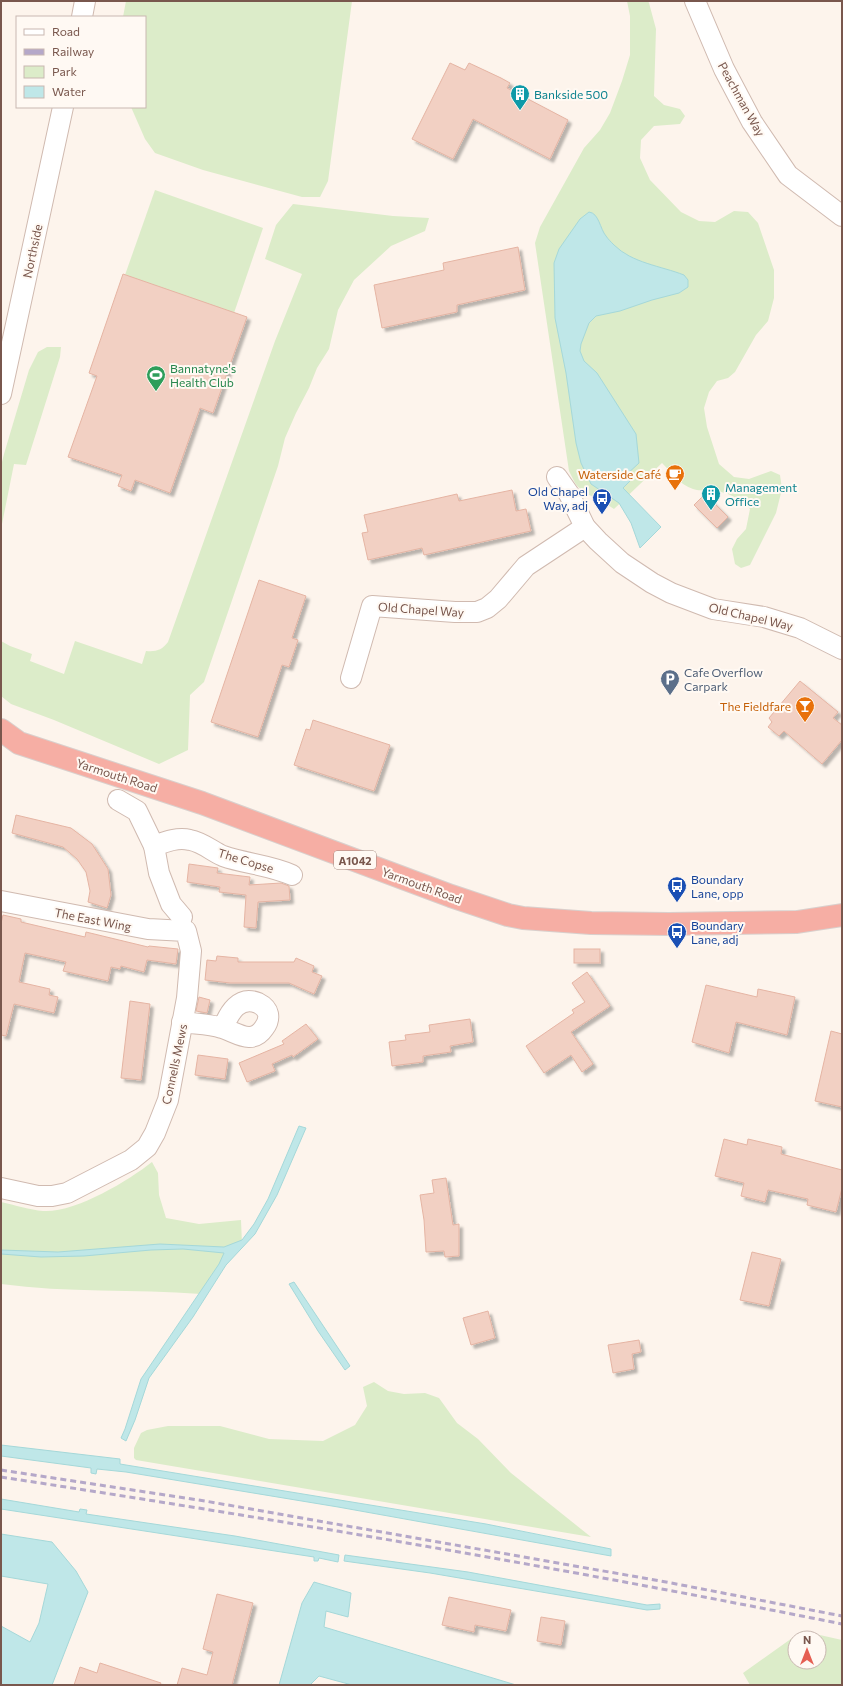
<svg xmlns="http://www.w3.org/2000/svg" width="843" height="1686" viewBox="0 0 843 1686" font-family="Commissioner,sans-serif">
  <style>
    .green { fill: #dcecc9; fill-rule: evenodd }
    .water { fill: #bfe7e8; stroke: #a5d8d9 }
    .building { fill: #f2d0c3; stroke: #e5b4a3; filter: url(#shadow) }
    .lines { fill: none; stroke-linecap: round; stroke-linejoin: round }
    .minor-casing { stroke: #d0bab0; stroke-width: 22 }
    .highway-casing { stroke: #d9d0cd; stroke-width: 24 }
    .minor { stroke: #fff; stroke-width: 20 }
    .highway { stroke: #f6aea4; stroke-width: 22 }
    .rail { stroke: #b5a8c9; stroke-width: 3; stroke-dasharray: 6 4; stroke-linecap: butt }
    .labels { text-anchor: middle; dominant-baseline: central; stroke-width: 4; stroke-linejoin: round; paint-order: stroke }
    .shield { fill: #fff9f3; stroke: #a1887f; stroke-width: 1 }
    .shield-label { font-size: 11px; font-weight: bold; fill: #79574d }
    .culture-label { font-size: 12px; fill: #0d838f; stroke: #fff9f3; text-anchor: start }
    .street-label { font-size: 12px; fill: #79574d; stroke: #fff9f3 }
    .leisure-label { font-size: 12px; fill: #27864d; stroke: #fff9f3; text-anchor: start }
    .food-label { font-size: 12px; fill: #c56008; stroke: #fff9f3; text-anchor: end }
    .transit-label { font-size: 12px; fill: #164399; stroke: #fff9f3; text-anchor: start }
    .service-label { font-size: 12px; fill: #4e5e75; stroke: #fff9f3; text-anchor: start }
  </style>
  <defs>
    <filter id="shadow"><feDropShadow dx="3.5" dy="3.5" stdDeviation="1" flood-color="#0004"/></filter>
  </defs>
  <rect width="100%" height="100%" fill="#fdf4ec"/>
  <!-- green -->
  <g class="green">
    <path d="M126 1H352L328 181 320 197H302L203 170 155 153 145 139 131 107H145V17H123Z"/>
    <path d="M627 1H648L649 3 656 29 654 96 664 105 680 109 685 116 680 124 654 126 641 140 640 158 650 180 681 212 699 221 715 222 734 211 748 212 758 223 774 270V298L768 321 756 335 735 372 728 378 717 381 709 392 704 408 707 427 719 464 734 477 749 479 771 471 780 475 782 489 776 513 750 565 741 568 735 564 732 549 737 539 746 529 750 509C740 497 724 491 709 490 704 490 698 491 693 489 680 485 671 472 662 463L614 509C603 501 581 493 575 483 573 479 571 475 569 471L535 243 540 227 584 148 600 130 610 113 622 81 630 55V16Z"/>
    <path d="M155 190 263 228 234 313 125 275Z"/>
    <path d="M293 204 393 216 429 218 425 231 391 246 354 280 338 310 329 349 317 368 309 388 296 413 285 438 278 466 204 682 190 695 188 750 159 764 54 720 11 704 1 696V641L10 646 32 654 30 661 64 674 75 641 142 664 146 651C156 652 162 650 168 642L275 341 302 274 265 259 276 225Z"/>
    <path d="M47 347H61L60 357 26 465 14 464 1 529V466L4 454 29 370 38 352Z"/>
    <path d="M152 1162 158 1173 159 1195 166 1218 199 1224 241 1220 242 1244 201 1294C135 1289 67 1293 1 1284V1202C15 1205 30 1210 43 1211 75 1213 128 1181 152 1162Z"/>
    <path d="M374 1382 388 1391 404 1394 425 1393 439 1398 457 1423 478 1439 511 1473 591 1537 136 1460 134 1458V1448L141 1433 147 1430 168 1426H220L269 1439 323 1441 355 1425 367 1406 363 1387Z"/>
    <path d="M802 1631 842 1640V1685H750L743 1673ZM795 1638H819V1662H795Z"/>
  </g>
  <!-- water -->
  <g class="water">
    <path d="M589 212C599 213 600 229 606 236 608 239 611 242 614 245 632 263 661 266 684 275L688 280V287L679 293 652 300 620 311 596 316 589 323 581 344 580 351 584 361 597 373 636 434 639 463 625 476 630 481 623 488 661 527 640 548 631 523 619 503 591 484 581 463 576 443 566 373 555 318 554 263 559 249 580 219Z"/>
    <path d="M299 1126 306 1128 277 1195 255 1234 226 1265 193 1317 149 1378 135 1420 126 1441 121 1438 125 1429 141 1379 219 1264 224 1253 183 1249 151 1250 84 1256 41 1257 1 1254V1250L58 1252 160 1244 224 1247 242 1240 254 1224 268 1199Z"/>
    <path d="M294 1282 350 1366 345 1370 318 1331 289 1284Z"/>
    <path d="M1 1445 120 1459V1464L486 1524 611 1549V1556L338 1507 126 1472 97 1469 96 1474 91 1473V1468L1 1456Z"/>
    <path d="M1 1499 79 1512 80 1509 87 1510 86 1514 235 1536 339 1555 338 1562 319 1558 318 1561H314V1557L1 1509Z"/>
    <path d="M1 1534 52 1542 76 1571 88 1592 52 1685H1V1626L30 1642 39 1623 48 1584 1 1576Z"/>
    <path d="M345 1555 468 1572 647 1605 660 1604V1609L647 1610 430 1573 344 1561Z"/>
    <path d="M314 1582 351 1593 348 1617 326 1611 324 1627 516 1685H352L319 1676 310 1685H279L302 1603Z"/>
  </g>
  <!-- building -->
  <g class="building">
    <path d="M450 63 465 70 469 63 501 78 510 83 507 88 568 120 550 159 473 119 453 159 412 139Z"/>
    <path d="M518 247 525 290 457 305V312L382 328 374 285 444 270 443 263Z"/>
    <path d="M123 274 247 317 213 413 200 408 170 493 135 480 131 491 118 486 122 475 68 457 97 376 89 373Z"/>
    <path d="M512 490 516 511 526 509 531 531 424 555 422 548 368 560 362 533 368 532 364 515 457 494 459 501Z"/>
    <path d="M705 494 728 517 717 528 694 505Z"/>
    <path d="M259 580 306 596 292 638 298 640 289 667 282 665 258 737 211 722Z"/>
    <path d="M800 681 838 712 833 718 842 725V740L822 764 784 731 779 736 768 727 772 722 769 718Z"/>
    <path d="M313 720 390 745 374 791 294 765 306 729 310 730Z"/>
    <path d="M16 815 71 828 92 844 108 869 111 895 107 908 88 902 90 891 86 872 77 859 63 847 12 833Z"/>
    <path d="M189 864 218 868 217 873 250 877 249 885 281 883 289 886 290 900 258 902 256 928 244 927 246 895 219 892 220 887 187 882Z"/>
    <path d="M3 915 21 919V922L85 937 86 932 148 947 149 946 178 949 176 964 147 960 144 972 121 966 120 969 111 967 108 981 63 971 66 962 25 953 19 982 50 989 49 995 58 997 54 1013 14 1004 6 1036 1 1035V923Z"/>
    <rect x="574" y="949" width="26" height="14"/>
    <path d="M217 956 238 958V962H294L296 958 314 966 312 972 322 976 314 994 289 983H230L205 980 207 960 216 961Z"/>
    <path d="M587 972 610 1006 571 1032 593 1064 582 1072 571 1055 544 1073 526 1046 574 1013 572 1010 585 1002 572 983Z"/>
    <path d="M706 985 757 997 758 989 795 997 787 1035 736 1022 729 1053 692 1042Z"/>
    <path d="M199 997 210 1000 207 1013 196 1011Z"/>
    <path d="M130 1001 150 1004 141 1080 121 1078Z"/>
    <path d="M470 1019 473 1042 450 1046 451 1052 423 1056V1062L392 1066 389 1042 406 1040 405 1035 430 1032 429 1025Z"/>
    <path d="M306 1024 318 1039 293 1057 292 1055 272 1064 275 1071 247 1082 239 1063 284 1044 282 1041Z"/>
    <path d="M831 1031 842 1034V1107L815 1101Z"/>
    <path d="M198 1055 228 1059 225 1079 195 1075Z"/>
    <path d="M724 1139 747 1145 748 1139 782 1147 781 1154 842 1170V1188L836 1212 807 1205 808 1199 768 1190 765 1202 741 1196 744 1183 715 1176Z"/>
    <path d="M446 1178 453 1225 459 1224V1256L445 1257 444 1251 426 1252 424 1220 420 1195 434 1193 432 1180Z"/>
    <path d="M752 1252 781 1259 769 1306 740 1300Z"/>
    <path d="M488 1311 495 1338 471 1345 463 1318Z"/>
    <path d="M639 1340 641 1352 632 1354 634 1369 613 1373 608 1345Z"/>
    <path d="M217 1594 253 1603 232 1685H177L182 1668 207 1675 213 1652 203 1649Z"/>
    <path d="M449 1597 511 1610 506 1631 475 1625 474 1632 442 1625Z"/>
    <path d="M541 1617 565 1621 561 1645 537 1641Z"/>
    <path d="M100 1663 161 1683 160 1685H74L80 1667 97 1673Z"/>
  </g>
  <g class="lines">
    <!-- minor casing -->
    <g class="minor-casing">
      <g id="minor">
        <path d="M695 1 724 69 752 122 788 175 842 216"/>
        <path d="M82 17 85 1"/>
        <path d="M1 394 63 107"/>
        <path d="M557 477 569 494 585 527 598 541 622 563 652 583 671 593 713 609 764 617 800 628 842 649"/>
        <path d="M351 678 372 606 455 612H477L487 608 498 599 526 566 585 527"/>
        <path d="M118 800 137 811 154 846 159 873 171 904 182 917"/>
        <path d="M154 846C165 842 177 837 190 840 202 842 212 851 223 856 246 864 270 865 292 875"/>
        <path d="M1 901 148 929 186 931 191 951 187 998 168 1100 155 1133 147 1147 131 1160 67 1193 52 1196H38L1 1188"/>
        <path d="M182 1022C195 1024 210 1024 222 1028 236 1032 252 1046 264 1028 267 1024 269 1019 268 1014 267 1009 262 1005 258 1003 239 995 229 1013 223 1028"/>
      </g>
    </g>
    <!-- highway casing -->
    <g class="highway-casing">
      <path id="highway" d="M1 730 19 743 202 803 451 896 508 915 523 918 591 923 669 924 797 922 842 915"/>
    </g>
    <!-- minor -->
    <use href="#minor" class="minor"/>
    <!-- highway -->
    <use href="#highway" class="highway"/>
    <!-- rail -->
    <g class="rail">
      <path d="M1 1470 205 1501 666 1582 842 1616"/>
      <path d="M1 1477C282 1520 563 1568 842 1624"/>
    </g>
  </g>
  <!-- icons -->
  <defs>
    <g id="building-pin" transform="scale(1)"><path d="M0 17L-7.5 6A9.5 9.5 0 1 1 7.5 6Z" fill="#0f9aa8" stroke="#fff9f3"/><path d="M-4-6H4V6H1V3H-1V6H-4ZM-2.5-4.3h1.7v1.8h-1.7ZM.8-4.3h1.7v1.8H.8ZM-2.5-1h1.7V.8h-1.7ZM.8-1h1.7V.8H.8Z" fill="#fff"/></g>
    <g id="stadium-pin" transform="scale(1)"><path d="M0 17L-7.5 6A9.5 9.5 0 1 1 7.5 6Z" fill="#2e9e5b" stroke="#fff9f3"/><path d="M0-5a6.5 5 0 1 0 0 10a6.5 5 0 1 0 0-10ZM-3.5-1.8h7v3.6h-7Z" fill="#fff"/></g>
    <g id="cafe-pin" transform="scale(1)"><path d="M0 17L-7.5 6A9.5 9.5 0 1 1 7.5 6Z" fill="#e8710a" stroke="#fff9f3"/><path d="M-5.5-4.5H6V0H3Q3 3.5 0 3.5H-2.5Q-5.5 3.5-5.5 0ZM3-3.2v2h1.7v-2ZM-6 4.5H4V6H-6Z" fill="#fff"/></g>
    <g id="bus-pin" transform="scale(1)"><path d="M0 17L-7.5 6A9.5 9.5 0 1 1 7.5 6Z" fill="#1a4fb4" stroke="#fff9f3"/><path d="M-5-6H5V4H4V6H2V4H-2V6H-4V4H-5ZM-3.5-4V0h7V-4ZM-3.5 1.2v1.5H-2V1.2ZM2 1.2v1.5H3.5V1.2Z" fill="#fff"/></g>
    <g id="parking-pin" transform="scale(1)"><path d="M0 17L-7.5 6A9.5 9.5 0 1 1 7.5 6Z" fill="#5c6f8a" stroke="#fff9f3"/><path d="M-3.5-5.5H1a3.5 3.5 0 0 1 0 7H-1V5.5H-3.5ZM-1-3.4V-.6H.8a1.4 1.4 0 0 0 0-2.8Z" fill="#fff"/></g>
    <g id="bar-pin" transform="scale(1)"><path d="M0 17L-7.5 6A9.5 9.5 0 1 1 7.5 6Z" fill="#e8710a" stroke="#fff9f3"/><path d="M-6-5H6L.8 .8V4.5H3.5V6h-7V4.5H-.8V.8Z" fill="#fff"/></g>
  </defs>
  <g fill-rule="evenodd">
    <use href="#building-pin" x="520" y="94"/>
    <use href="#stadium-pin" x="156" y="375"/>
    <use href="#cafe-pin" x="675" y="474"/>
    <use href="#building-pin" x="711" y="494"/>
    <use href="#bus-pin" x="602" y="498"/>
    <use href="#parking-pin" x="670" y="679"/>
    <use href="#bar-pin" x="805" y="706"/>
    <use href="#bus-pin" x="677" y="886"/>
    <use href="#bus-pin" x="677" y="932"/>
  </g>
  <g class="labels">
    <!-- shield labels -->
    <rect class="shield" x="334" y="851" width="42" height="18" rx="3"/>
    <g class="shield-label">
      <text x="355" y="860">A1042</text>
    </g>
    <!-- culture labels -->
    <g class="culture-label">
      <text x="534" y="94">Bankside 500</text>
      <text x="725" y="487">Management<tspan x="725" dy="14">Office</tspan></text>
    </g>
    <!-- street labels -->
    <g class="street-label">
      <text transform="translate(742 99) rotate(61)">Peachman Way</text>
      <text transform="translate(32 251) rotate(-78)">Northside</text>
      <text transform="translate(421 609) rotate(4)">Old Chapel Way</text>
      <text transform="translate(751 616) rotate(13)">Old Chapel Way</text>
      <text transform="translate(117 775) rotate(18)">Yarmouth Road</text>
      <text transform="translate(246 860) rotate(17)">The Copse</text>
      <text transform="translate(422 885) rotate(20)">Yarmouth Road</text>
      <text transform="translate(93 919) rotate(11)">The East Wing</text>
      <text transform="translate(174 1064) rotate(-78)">Connells Mews</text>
    </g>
    <!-- leisure labels -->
    <g class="leisure-label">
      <text x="170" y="368">Bannatyne's<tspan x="170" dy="14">Health Club</tspan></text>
    </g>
    <!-- food labels -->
    <g class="food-label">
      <text x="661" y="474">Waterside Café</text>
      <text x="791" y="706">The Fieldfare</text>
    </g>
    <!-- transit labels -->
    <g class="transit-label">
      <text x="588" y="491" text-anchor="end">Old Chapel<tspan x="588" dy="14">Way, adj</tspan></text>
      <text x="691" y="879">Boundary<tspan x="691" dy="14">Lane, opp</tspan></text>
      <text x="691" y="925">Boundary<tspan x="691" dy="14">Lane, adj</tspan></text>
    </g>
    <!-- service labels -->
    <g class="service-label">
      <text x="684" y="672">Cafe Overflow<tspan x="684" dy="14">Carpark</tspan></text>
    </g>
  </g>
  <!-- border -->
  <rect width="843" height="1686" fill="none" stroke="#79574d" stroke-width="4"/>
  <!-- legend -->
  <rect x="16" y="16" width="130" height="92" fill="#fff9f3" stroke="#c9b8b1"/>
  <rect x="24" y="29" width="20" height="6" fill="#ffffff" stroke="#c9b8b1"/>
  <text x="52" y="36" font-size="12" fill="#79574d">Road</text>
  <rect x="24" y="49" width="20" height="6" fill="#b5a8c9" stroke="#c9b8b1"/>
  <text x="52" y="56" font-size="12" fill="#79574d">Railway</text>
  <rect x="24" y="66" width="20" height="12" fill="#dcecc9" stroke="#c9b8b1"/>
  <text x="52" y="76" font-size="12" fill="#79574d">Park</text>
  <rect x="24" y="86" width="20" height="12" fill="#bfe7e8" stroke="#c9b8b1"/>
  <text x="52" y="96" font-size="12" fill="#79574d">Water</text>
  <!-- north arrow -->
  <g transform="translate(807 1650)"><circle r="19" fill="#fff9f3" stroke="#c9b8b1"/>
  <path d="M0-3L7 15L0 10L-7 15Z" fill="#e55f52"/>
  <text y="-6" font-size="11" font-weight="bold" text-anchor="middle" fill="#79574d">N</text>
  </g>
</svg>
